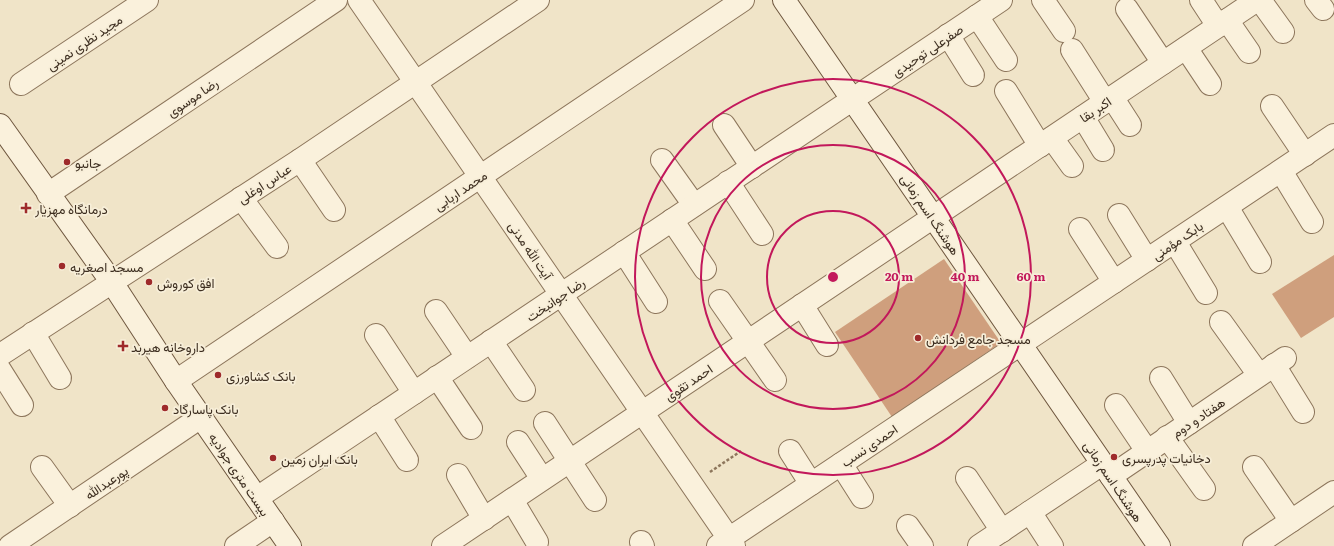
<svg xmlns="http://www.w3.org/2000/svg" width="1334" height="546" viewBox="0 0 1334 546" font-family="Literata,Vazirmatn,serif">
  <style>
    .building { fill: #cf9f7d }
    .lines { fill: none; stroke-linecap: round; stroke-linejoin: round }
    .street-casing { stroke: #8d765c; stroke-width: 24 }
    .secondary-casing { stroke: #6f573f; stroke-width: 24 }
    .path { stroke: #8d765c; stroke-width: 2.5; stroke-dasharray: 3 2; stroke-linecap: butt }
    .street { stroke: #faf1dc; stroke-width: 22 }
    .secondary { stroke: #faf1dc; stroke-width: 22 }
    .ring { fill: none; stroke: #c2185b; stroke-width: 2 }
    .poi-dot { fill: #9e2a2b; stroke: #f7eed8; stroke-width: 1.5 }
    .labels { text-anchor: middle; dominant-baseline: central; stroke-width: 3.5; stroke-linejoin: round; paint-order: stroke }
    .street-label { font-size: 13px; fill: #3d2e20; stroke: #f7eed8 }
    .poi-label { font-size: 13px; fill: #3d2e20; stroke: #f7eed8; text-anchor: start }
    .centre { fill: #c2185b; stroke: #f7eed8; stroke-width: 2 }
    .ring-label { font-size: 12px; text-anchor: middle; font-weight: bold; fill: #c2185b; stroke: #f7eed8; stroke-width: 3.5; stroke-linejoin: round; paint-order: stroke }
  </style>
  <rect width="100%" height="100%" fill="#f0e4c8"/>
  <!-- building -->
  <g class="building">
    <path d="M1334 255V317L1301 338 1272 294Z"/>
    <path d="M944 259 1001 343 892 417 835 332Z"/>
  </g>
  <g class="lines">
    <!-- street casing -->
    <g class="street-casing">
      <g id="street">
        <path d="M359 0 734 546"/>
        <path d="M1043 0 1064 31"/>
        <path d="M1201 0 1218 26"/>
        <path d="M1260 0 1283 32"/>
        <path d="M1316 0 1323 9"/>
        <path d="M1127 9 1163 63"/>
        <path d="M977 16 1006 60"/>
        <path d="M1227 20 1249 52"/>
        <path d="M948 35 973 75"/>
        <path d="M1186 48 1210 84"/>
        <path d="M1072 50 1105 102"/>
        <path d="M21 84 147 0"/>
        <path d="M1006 91 1040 146"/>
        <path d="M1112 97 1130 125"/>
        <path d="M1272 106 1305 155"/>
        <path d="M1083 117 1103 150"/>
        <path d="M724 125 752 167"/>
        <path d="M1052 138 1072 166"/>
        <path d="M300 160 334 210"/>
        <path d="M662 160 694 205"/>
        <path d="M1281 171 1312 222"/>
        <path d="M728 182 762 234"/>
        <path d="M48 194 336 0"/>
        <path d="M241 198 277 247"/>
        <path d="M1227 207 1260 262"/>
        <path d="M1119 215 1147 260"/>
        <path d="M672 220 705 269"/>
        <path d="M1080 229 1114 282"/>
        <path d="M1175 242 1206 293"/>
        <path d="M624 252 656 302"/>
        <path d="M720 301 775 380"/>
        <path d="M802 305 827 345"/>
        <path d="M436 311 467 357"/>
        <path d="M1221 322 1259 375"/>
        <path d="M33 333 60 378"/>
        <path d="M376 335 414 393"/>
        <path d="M491 341 524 390"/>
        <path d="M0 355 300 160 538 0"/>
        <path d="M1274 365 1303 412"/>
        <path d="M0 370 22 405"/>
        <path d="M437 377 471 428"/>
        <path d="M1161 378 1189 423"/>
        <path d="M176 381 743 0"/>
        <path d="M1116 405 1147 451"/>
        <path d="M379 416 407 460"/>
        <path d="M545 423 595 500"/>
        <path d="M1167 437 1204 489"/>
        <path d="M518 442 542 479"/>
        <path d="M790 451 811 484"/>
        <path d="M841 464 862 497"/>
        <path d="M42 467 70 506"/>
        <path d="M1254 467 1291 521"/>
        <path d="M458 475 484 519"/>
        <path d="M1111 476 1285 358"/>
        <path d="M967 478 1002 531"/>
        <path d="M257 498 1001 0"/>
        <path d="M512 500 537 542"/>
        <path d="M1030 512 1052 546"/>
        <path d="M908 526 922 546"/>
        <path d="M641 542 643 546"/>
        <path d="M10 546 201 417"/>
        <path d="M236 546 273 521"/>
        <path d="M443 546 1257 0"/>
        <path d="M718 546 1334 135"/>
        <path d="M979 546 1102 464"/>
        <path d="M1254 546 1334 492"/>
      </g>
    </g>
    <!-- secondary casing -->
    <g class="secondary-casing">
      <g id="secondary">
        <path d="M784 0 1159 546"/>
        <path d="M0 125 111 281 176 381 290 546"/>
      </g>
    </g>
    <!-- path -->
    <path class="path" d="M710 472 741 451"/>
    <!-- street -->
    <use href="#street" class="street"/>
    <!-- secondary -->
    <use href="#secondary" class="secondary"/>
  </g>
  <!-- distance rings -->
  <g class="ring">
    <circle cx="833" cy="277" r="66"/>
    <circle cx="833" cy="277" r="132"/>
    <circle cx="833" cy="277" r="198"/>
  </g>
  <!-- markers -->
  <g class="poi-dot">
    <circle cx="67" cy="162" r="4"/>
    <path d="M24 202h4v4h4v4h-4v4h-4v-4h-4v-4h4z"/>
    <circle cx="62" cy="266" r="4"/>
    <circle cx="149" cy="282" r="4"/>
    <circle cx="918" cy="338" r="4"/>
    <path d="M121 340h4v4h4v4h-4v4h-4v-4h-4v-4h4z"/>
    <circle cx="218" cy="375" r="4"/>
    <circle cx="165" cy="408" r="4"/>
    <circle cx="1114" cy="457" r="4"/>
    <circle cx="273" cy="458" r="4"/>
  </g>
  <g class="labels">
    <!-- street labels -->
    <g class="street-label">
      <text transform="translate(84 42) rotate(-34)">مجید نظری نمینی</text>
      <text transform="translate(927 50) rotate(-34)">صفرعلی توحیدی</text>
      <text transform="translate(192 97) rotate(-34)">رضا موسوی</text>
      <text transform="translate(1095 109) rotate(-34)">اکبر بقا</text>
      <text transform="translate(264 183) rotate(-33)">عباس اوغلی</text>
      <text transform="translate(460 190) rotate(-34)">محمد اربابی</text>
      <text transform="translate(931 214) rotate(56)">هوشنگ اسم زمانی</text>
      <text transform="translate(1177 240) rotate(-34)">بابک مؤمنی</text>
      <text transform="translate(531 250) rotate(56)">آیت‌ الله مدنی</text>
      <text transform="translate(555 299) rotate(-34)">رضا جوانبخت</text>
      <text transform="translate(688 382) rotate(-34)">احمد تقوی</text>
      <text transform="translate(1198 417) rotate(-34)">هفتاد و دوم</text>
      <text transform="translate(869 445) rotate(-34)">احمدی نسب</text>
      <text transform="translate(240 474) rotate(56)">بیست متری جوادیه</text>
      <text transform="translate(1114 481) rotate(56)">هوشنگ اسم زمانی</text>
      <text transform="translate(106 482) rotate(-34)">پورعبدالله</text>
    </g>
    <!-- poi labels -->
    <g class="poi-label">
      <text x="75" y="162">جانبو</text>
      <text x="35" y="208">درمانگاه مهزیار</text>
      <text x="70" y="266">مسجد اصغریه</text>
      <text x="157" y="282">افق کوروش</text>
      <text x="926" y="338">مسجد جامع فردانش</text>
      <text x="131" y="346">داروخانه هیربد</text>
      <text x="226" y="375">بانک کشاورزی</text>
      <text x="173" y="408">بانک پاسارگاد</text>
      <text x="1122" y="457">دخانیات پدرپسری</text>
      <text x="281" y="458">بانک ایران زمین</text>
    </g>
  </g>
  <circle cx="833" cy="277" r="6" class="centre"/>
  <g class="ring-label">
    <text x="899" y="281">20 m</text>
    <text x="965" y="281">40 m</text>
    <text x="1031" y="281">60 m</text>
  </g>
</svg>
